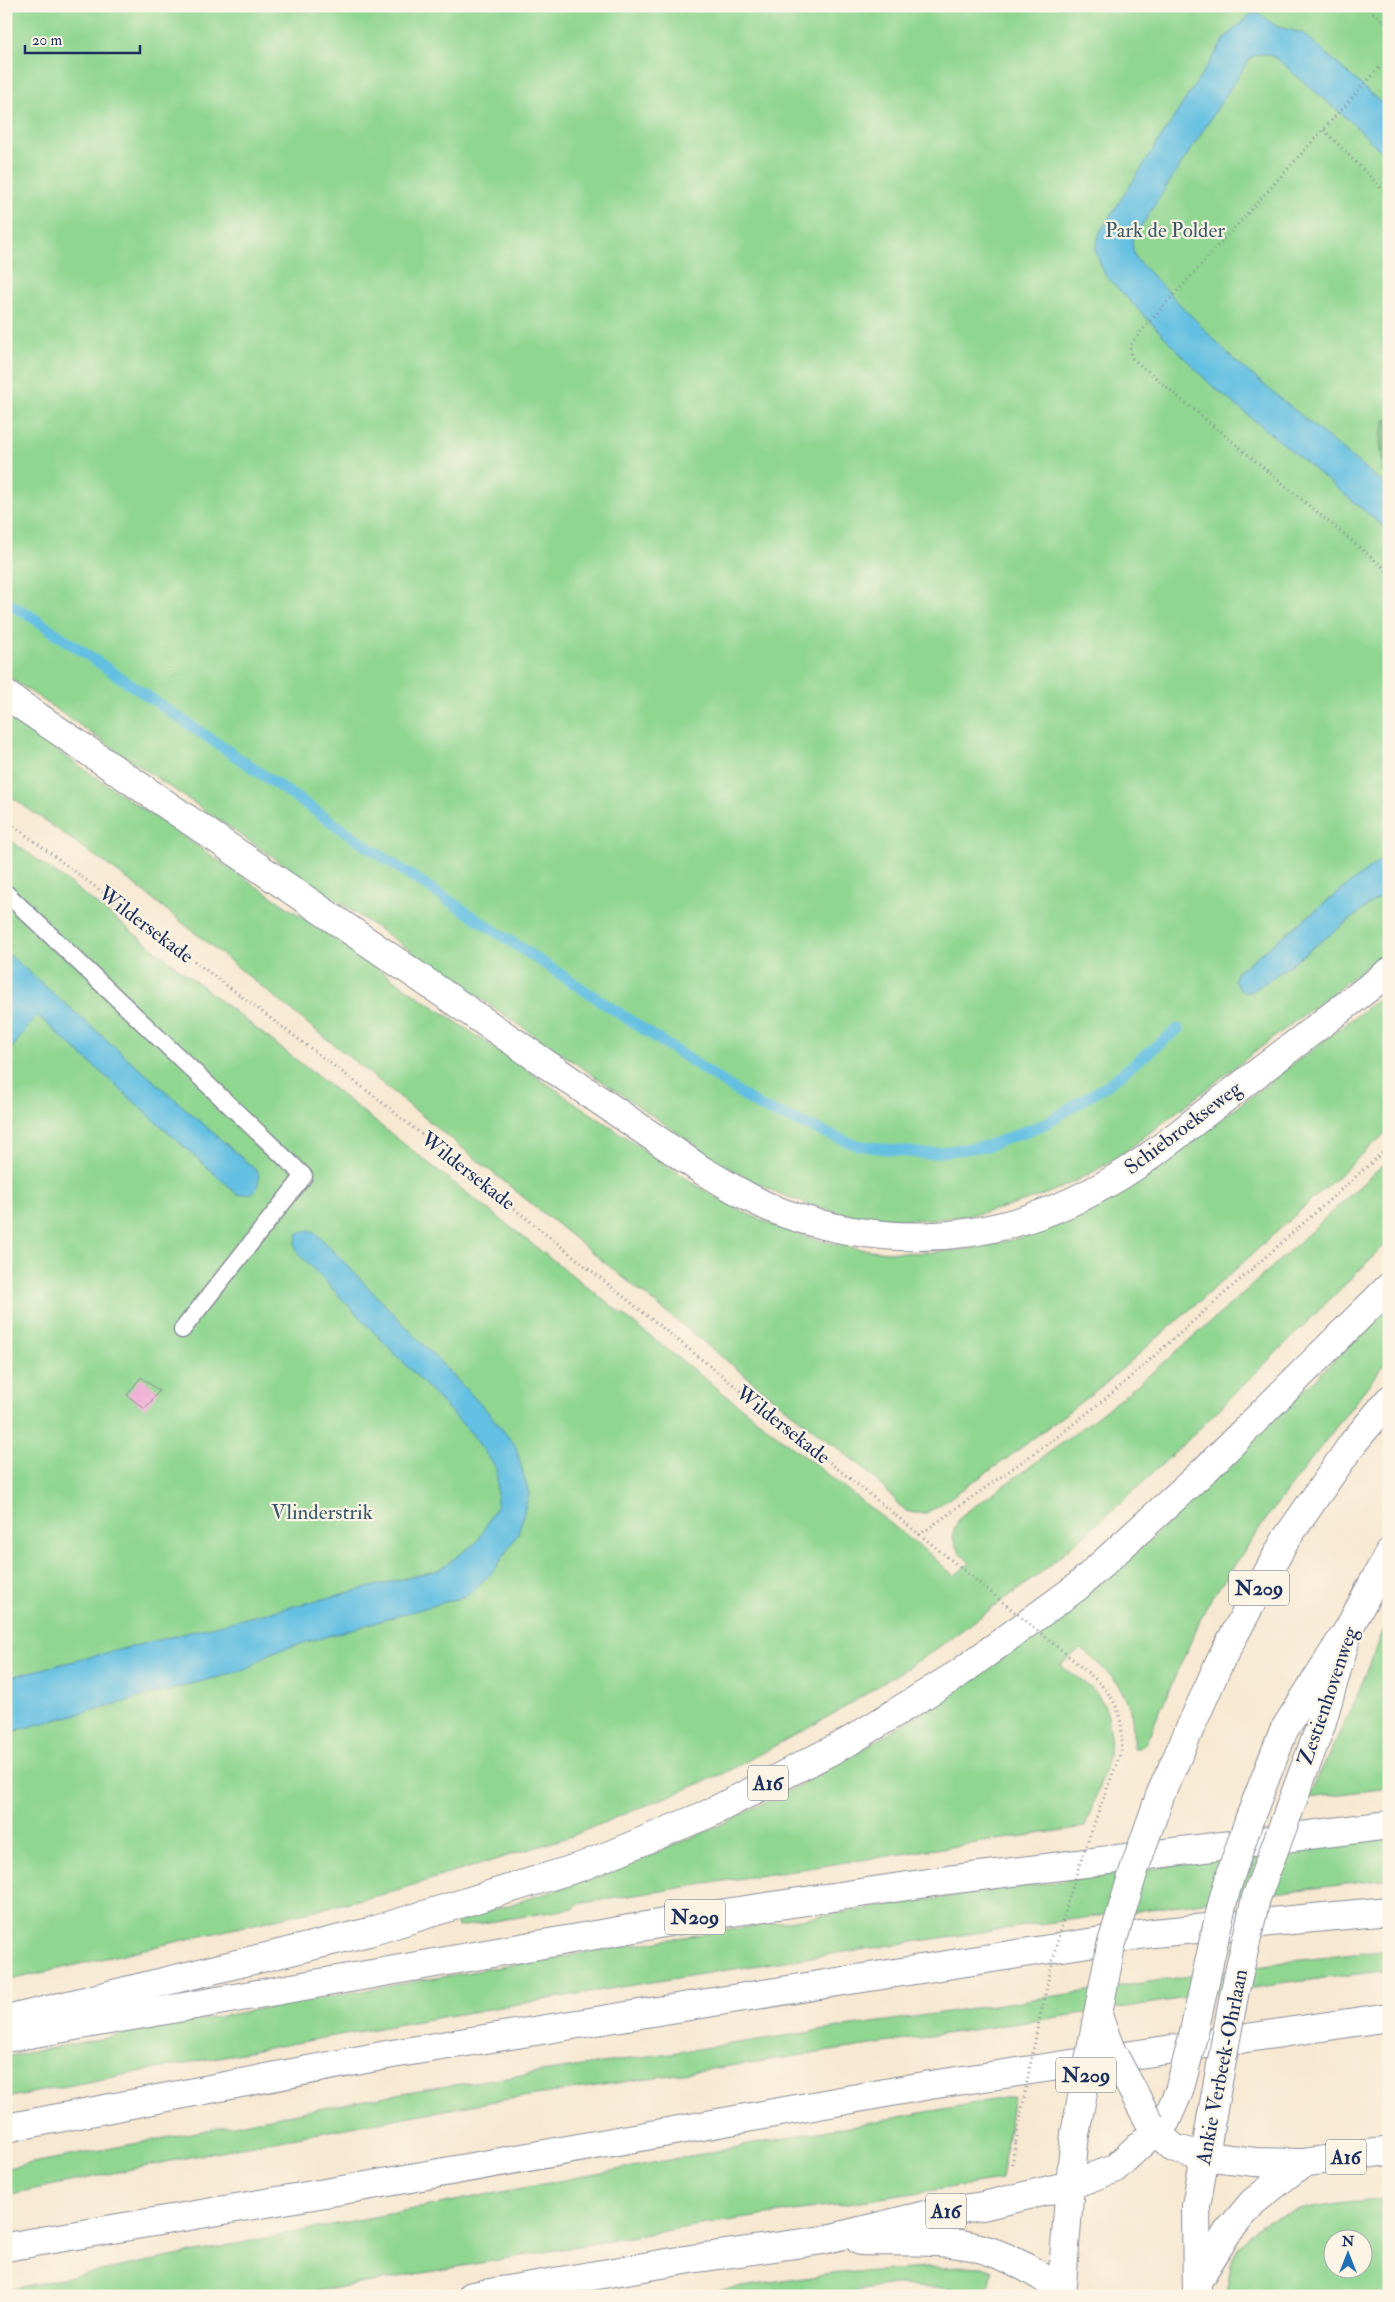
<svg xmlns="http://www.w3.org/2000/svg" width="1395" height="2302" viewBox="0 0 1395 2302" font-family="'IM FELL Double Pica',serif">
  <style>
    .green { fill: #8fd691; stroke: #558278; fill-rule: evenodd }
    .forest { fill: #73b77b; stroke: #47736c }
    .water { fill: #64c0e2; stroke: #4078a0 }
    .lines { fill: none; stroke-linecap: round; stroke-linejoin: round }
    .stream { stroke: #64c0e2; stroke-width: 11 }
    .building { fill: #eda7d3 }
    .service-casing { stroke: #898c98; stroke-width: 19 }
    .minor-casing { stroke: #898c98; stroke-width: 30 }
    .secondary-casing { stroke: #898c98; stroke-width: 30 }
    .primary-casing { stroke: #898c98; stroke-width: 30 }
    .motorway-casing { stroke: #898c98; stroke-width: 30 }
    .path { stroke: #898c98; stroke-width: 3; stroke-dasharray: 1 4; stroke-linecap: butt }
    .service { stroke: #fff; stroke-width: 16 }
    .minor { stroke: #fff; stroke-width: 28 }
    .secondary { stroke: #fff; stroke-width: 28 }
    .primary { stroke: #fff; stroke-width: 28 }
    .motorway { stroke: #fff; stroke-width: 28 }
    .primary-bridge-casing { stroke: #898c98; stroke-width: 30; stroke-linecap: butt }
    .motorway-bridge-casing { stroke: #898c98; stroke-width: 30; stroke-linecap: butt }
    .path-bridge { stroke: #898c98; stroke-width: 3; stroke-dasharray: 1 4; stroke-linecap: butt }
    .primary-bridge { stroke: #fff; stroke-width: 28 }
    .motorway-bridge { stroke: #fff; stroke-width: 28 }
    .labels { text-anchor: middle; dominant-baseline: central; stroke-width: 4.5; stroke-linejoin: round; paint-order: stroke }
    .shield { fill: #fcf5e5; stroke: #5e6a86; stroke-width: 1 }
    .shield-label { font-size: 20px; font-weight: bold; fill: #1b2f5e }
    .park-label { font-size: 21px; fill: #38596b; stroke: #fcf5e5 }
    .street-label { font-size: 21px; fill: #1b2f5e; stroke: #fcf5e5 }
  </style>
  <rect width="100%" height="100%" fill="#fcf5e5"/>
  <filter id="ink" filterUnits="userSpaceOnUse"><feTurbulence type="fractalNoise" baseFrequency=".02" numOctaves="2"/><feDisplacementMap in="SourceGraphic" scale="10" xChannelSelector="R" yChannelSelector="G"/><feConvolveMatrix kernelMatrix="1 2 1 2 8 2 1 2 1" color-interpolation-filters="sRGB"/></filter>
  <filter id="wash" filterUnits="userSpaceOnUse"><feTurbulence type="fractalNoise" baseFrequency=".0096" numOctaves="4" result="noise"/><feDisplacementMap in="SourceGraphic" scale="20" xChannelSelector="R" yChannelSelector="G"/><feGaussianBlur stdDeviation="1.12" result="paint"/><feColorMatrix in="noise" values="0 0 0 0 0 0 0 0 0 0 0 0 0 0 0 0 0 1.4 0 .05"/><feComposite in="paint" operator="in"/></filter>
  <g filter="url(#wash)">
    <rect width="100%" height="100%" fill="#f7e8d1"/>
    <!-- green -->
    <g class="green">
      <path d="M6 6H1389V853L1236 973 1234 981 1243 992 1282 971 1389 890V949L1118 1157C1009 1227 872 1243 755 1182 742 1176 730 1168 719 1161L100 739 6 675Z"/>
      <path d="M6 716 696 1185C801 1252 916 1272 1035 1233 1051 1227 1068 1223 1083 1215 1132 1190 1173 1156 1216 1123 1274 1079 1331 1035 1389 991V1130L1228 1276 1107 1382 1005 1460 938 1506 926 1513H914L906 1511 865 1469 783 1406 133 883 6 793Z"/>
      <path d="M6 837 76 888 932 1556 954 1576 970 1563C953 1547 947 1536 962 1515 1016 1477 1069 1439 1121 1398 1214 1323 1301 1240 1389 1159V1241L1192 1436 1119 1505 1038 1575 932 1652 842 1709 723 1774 566 1838 380 1895 6 1981Z"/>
      <path d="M1389 1306V1358L1274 1508 1207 1605 1146 1742 1140 1748H1133C1136 1698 1118 1679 1081 1649L1060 1665C1072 1675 1087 1682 1097 1694 1127 1733 1098 1787 1085 1827L834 1864 577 1904 575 1908 458 1927 457 1921C523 1901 588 1880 651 1855 817 1787 968 1691 1106 1578 1154 1538 1199 1494 1243 1450 1292 1402 1340 1354 1389 1306Z"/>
      <path d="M1389 1616V1788L1308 1798 1356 1698Z"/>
      <path d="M1389 1838V1879C926 1934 464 2007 6 2098V2057C464 1967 926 1895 1389 1838Z"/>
      <path d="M1389 1950V1970L1287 1983 489 2102 220 2151 6 2195V2168L413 2091 1284 1962Z"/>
      <path d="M1014 2096 1001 2180 694 2226 290 2296H6V2290C342 2222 677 2157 1014 2096Z"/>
      <path d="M1389 2198V2296H1226C1228 2281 1230 2260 1239 2247 1268 2204 1341 2203 1389 2198ZM1332 2240H1362V2270H1332Z"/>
      <path d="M960 2266 983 2267 992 2271 990 2285 981 2292 973 2293 935 2287 895 2285 822 2296H678L839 2273Z"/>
    </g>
    <!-- forest -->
    <path class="forest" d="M1386 419 1389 421V477L1383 472 1380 439Z"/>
    <!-- water -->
    <g class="water">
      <path d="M1251 14H1259L1278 27 1303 33 1389 110V159L1351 122 1276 58C1266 52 1260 53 1250 58L1132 240 1133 250 1136 259 1235 361 1389 488V531L1209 383 1105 275 1095 250 1100 232 1226 37Z"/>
      <path d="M1389 853V890L1282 971 1251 992H1243L1234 981 1236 973Z"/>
      <path d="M6 952 258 1172C261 1189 254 1196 237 1194L37 1015 6 1056V995L11 989 6 985Z"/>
      <path d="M310 1230 315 1232 488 1412 515 1445 529 1494 518 1534 493 1572 466 1596 273 1652 245 1670 6 1733V1678L439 1570 478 1541 497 1504V1469L471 1433 297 1252 295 1244 298 1233Z"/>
    </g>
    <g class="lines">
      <!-- stream -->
      <path class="stream" d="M6 602 29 615 380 855 761 1107 856 1145 925 1154 987 1146 1045 1124 1106 1086 1178 1029"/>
    </g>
    <g id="blocks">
      <!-- building -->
      <path class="building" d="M141 1377 159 1391 145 1409 127 1395Z"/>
    </g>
  </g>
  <g filter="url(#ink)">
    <use href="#blocks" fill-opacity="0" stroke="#898c98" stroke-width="1"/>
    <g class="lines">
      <!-- service casing -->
      <g class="service-casing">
        <path id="service" d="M6 893 304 1176 182 1330"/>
      </g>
      <!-- minor casing -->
      <g class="minor-casing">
        <path id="minor" d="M6 695 703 1171C730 1186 757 1204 786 1214 909 1256 1026 1238 1134 1167 1164 1147 1192 1123 1221 1101 1277 1058 1333 1015 1389 972"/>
      </g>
      <!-- secondary casing -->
      <g class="secondary-casing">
        <g id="secondary">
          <path d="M1061 2296 1070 2185"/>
          <path d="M1197 2296 1196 2206 1205 2156"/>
        </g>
      </g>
      <!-- primary casing -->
      <g class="primary-casing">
        <g id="primary">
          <path d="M1321 1725 1349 1628 1389 1553"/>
          <path d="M1175 1762 1220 1661 1286 1539 1353 1443 1389 1400"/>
          <path d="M1205 2156 1212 2114"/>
          <path d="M1070 2185 1075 2134"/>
        </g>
      </g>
      <!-- motorway casing -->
      <g class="motorway-casing">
        <g id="motorway">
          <path d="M1249 1820 1284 1730 1349 1628"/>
          <path d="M6 2020 369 1932 583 1866 708 1814 848 1742 958 1674 1077 1587 1206 1469 1389 1287"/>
          <path d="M6 2038 698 1917 948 1880 1389 1825"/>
          <path d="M1150 2123 1156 2132 1175 2149 1205 2156 1255 2162 1302 2163 1389 2151"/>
          <path d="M6 2128 392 2054 850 1980 1153 1933 1389 1911"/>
          <path d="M860 2241C894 2242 947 2239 979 2248 1010 2256 1035 2272 1061 2290"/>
          <path d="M6 2247 366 2186 930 2085 1389 2017"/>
          <path d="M1198 2280 1227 2233 1253 2202 1302 2163"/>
          <path d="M472 2296 691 2259 823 2240 933 2213 983 2206 1070 2185 1114 2169 1166 2121 1179 2091"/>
        </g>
      </g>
      <!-- path -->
      <g class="path">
        <path d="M1365 6 1389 26"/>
        <path d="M1389 57 1143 329C1136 339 1125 347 1133 359L1389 572"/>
        <path d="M1324 130 1389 196"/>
        <path d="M6 820 369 1092 960 1567"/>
        <path d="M919 1535 1061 1434 1116 1390 1389 1147"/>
        <path d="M1072 1659C1107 1689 1126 1702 1121 1752"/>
        <path d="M1012 2164 1016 2142"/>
      </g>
      <!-- service -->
      <use href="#service" class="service"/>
      <!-- minor -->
      <use href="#minor" class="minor"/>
      <!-- secondary -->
      <use href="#secondary" class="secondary"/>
      <!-- primary -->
      <use href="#primary" class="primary"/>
      <!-- motorway -->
      <use href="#motorway" class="motorway"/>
      <!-- primary-bridge casing -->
      <g class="primary-bridge-casing">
        <g id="primary-bridge">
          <path d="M1212 2114 1235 1990 1256 1898 1321 1725"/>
          <path d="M1075 2134 1111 1946 1135 1867 1161 1793 1175 1762"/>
        </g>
      </g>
      <!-- motorway-bridge casing -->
      <g class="motorway-bridge-casing">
        <g id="motorway-bridge">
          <path d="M1098 2016 1110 2048 1150 2123"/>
          <path d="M1179 2091C1197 2028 1208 1961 1224 1897 1231 1871 1241 1845 1249 1820"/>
        </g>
      </g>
      <!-- path-bridge -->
      <g class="path-bridge">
        <path d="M960 1567 1072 1659"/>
        <path d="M1016 2142C1029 2069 1043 1996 1062 1924 1077 1865 1100 1808 1121 1752"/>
      </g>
      <!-- primary-bridge -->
      <use href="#primary-bridge" class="primary-bridge"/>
      <!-- motorway-bridge -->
      <use href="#motorway-bridge" class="motorway-bridge"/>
    </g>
  </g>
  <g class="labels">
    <!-- shield labels -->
    <g class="shield">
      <rect x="1229" y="1570.5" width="60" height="35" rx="4"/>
      <rect x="748" y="1765.5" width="40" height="35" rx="4"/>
      <rect x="665" y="1899.5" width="60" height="35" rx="4"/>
      <rect x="1056" y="2057.5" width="60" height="35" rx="4"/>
      <rect x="1326" y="2139.5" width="40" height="35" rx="4"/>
      <rect x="926" y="2193.5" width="40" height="35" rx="4"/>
    </g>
    <g class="shield-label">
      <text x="1259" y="1588">N209</text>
      <text x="768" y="1783">A16</text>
      <text x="695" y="1917">N209</text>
      <text x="1086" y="2075">N209</text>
      <text x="1346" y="2157">A16</text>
      <text x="946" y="2211">A16</text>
    </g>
    <!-- park labels -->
    <g class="park-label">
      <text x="1165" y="230">Park de Polder</text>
      <text x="322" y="1512">Vlinderstrik</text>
    </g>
    <!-- street labels -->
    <g class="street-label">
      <text transform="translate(146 925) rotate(37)">Wildersekade</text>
      <text transform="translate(1183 1128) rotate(-37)">Schiebroekseweg</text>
      <text transform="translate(468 1171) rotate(38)">Wildersekade</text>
      <text transform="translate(783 1425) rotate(38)">Wildersekade</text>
      <text transform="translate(1328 1696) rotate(-71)">Zestienhovenweg</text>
      <text transform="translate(1222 2067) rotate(-79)">Ankie Verbeek-Ohrlaan</text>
    </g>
  </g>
  <!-- margin -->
  <rect width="1395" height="2302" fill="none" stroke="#fcf5e5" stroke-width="25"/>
  <!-- north arrow -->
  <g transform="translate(1348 2254)"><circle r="24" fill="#fcf5e5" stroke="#a2a6af"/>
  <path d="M0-4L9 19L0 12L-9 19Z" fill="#1f6fb2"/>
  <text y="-8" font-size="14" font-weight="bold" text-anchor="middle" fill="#1b2f5e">N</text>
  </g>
  <!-- scale -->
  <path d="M25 45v8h115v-8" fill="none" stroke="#1b2f5e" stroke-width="2.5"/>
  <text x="32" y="45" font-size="15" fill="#1b2f5e" stroke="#fcf5e5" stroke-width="4" paint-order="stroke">20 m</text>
</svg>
